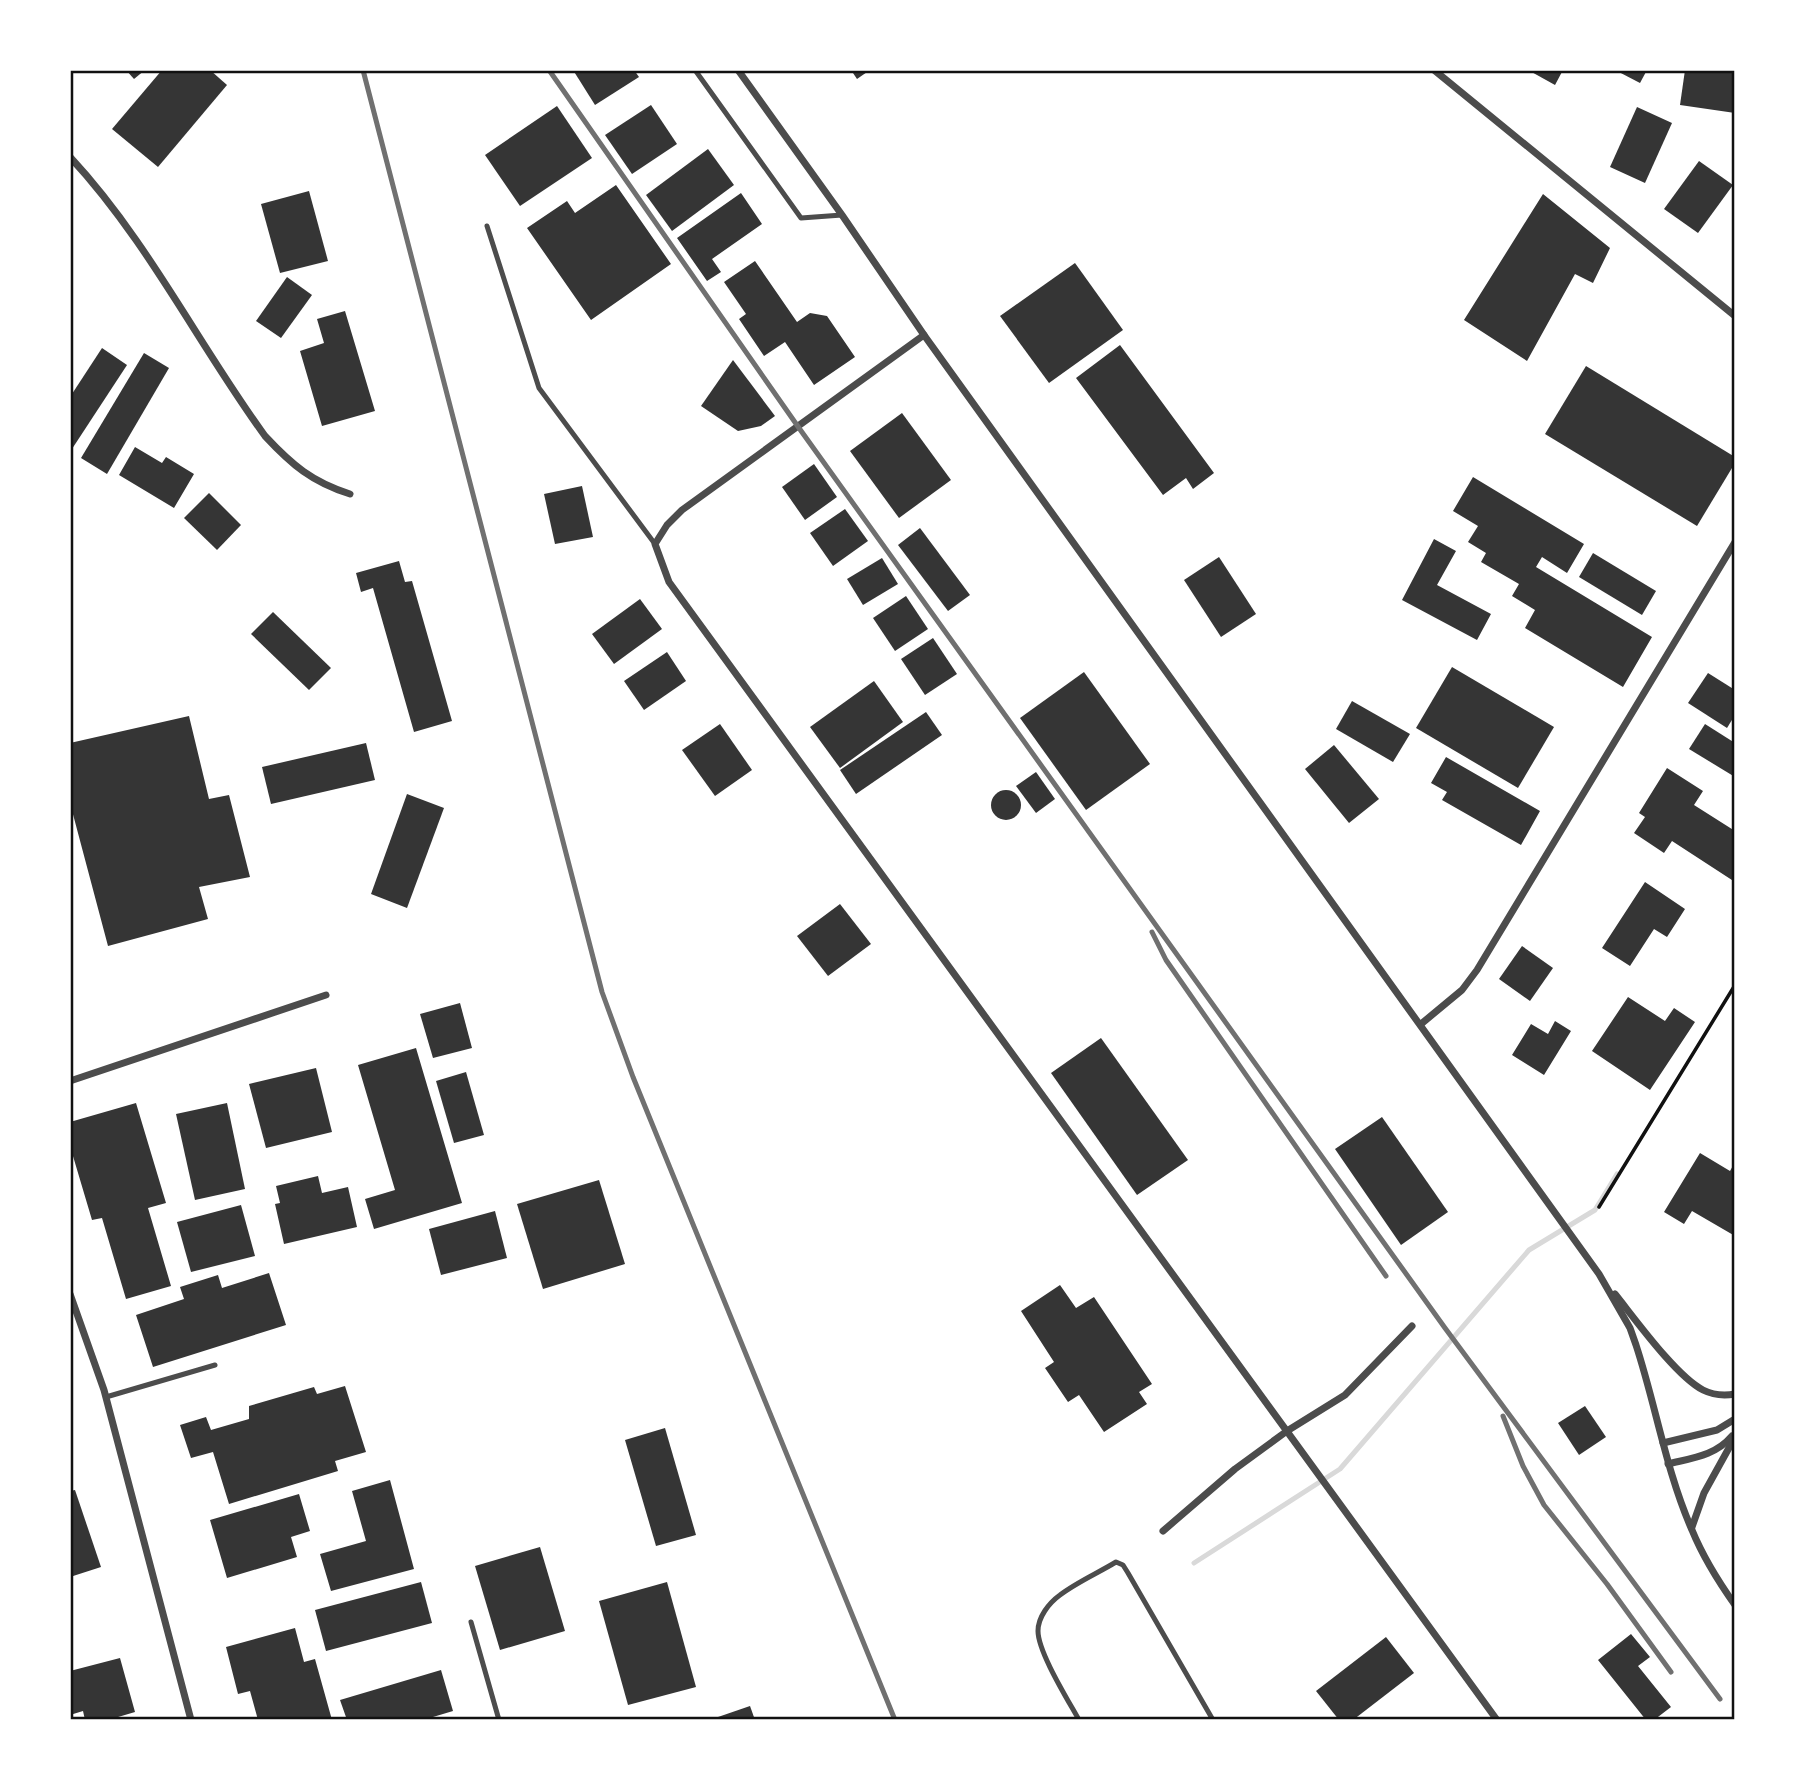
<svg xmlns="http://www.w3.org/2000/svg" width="1805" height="1790" viewBox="0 0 1805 1790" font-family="'Exo 2',sans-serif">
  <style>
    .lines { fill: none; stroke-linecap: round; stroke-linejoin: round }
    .stream { stroke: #d9d9d9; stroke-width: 5 }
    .building { fill: #353535 }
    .path { stroke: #111; stroke-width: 3.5 }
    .service { stroke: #4c4c4c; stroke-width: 5 }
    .minor { stroke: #4c4c4c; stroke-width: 7 }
    .rail { stroke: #707070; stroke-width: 5 }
    .neatline { fill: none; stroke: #111; stroke-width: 2.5 }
  </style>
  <rect width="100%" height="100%" fill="#fff"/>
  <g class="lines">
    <!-- stream -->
    <path class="stream" d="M1194 1563 1340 1469 1529 1250 1595 1210 1617 1174"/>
  </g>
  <!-- building -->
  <g class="building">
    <path d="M126 70H145L134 79Z"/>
    <path d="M162 70H210L227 85 158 167 112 129Z"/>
    <path d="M573 70H634L639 77 595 105Z"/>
    <path d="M851 70H870L857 79Z"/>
    <path d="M1528 70H1563L1555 85Z"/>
    <path d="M1615 70H1647L1640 83Z"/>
    <path d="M1685 70 1735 72V113L1680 105Z"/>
    <path d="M651 105 677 144 632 174 605 135Z"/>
    <path d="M557 106 592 158 520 206 485 155Z"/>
    <path d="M1637 107 1672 123 1645 183 1610 167Z"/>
    <path d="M708 149 734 185 672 231 646 195Z"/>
    <path d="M1699 161 1733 185 1698 233 1664 209Z"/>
    <path d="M616 185 671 264 591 320 527 228 567 201 575 213Z"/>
    <path d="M309 191 328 261 280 273 261 204Z"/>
    <path d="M741 193 762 224 712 259 721 272 707 281 677 238Z"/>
    <path d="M1543 194 1610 248 1593 283 1575 274 1527 361 1464 320Z"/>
    <path d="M755 261 797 322 810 313 827 316 855 357 814 385 785 342 764 356 739 319 746 314 724 282Z"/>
    <path d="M1075 263 1123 330 1049 383 1000 316Z"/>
    <path d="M287 277 312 295 281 338 256 321Z"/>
    <path d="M345 311 375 411 322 426 300 351 324 343 317 319Z"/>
    <path d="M1120 345 1214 473 1193 489 1186 478 1163 495 1076 378Z"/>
    <path d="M102 348 127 365 70 452V397Z"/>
    <path d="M144 353 169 368 107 474 81 458Z"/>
    <path d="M733 360 775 416 761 426 738 431 701 406Z"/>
    <path d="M1586 366 1735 457V463L1697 526 1545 434Z"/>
    <path d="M902 413 951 480 899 518 850 451Z"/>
    <path d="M135 447 162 463 166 457 194 474 174 508 119 475Z"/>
    <path d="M814 464 837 497 805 520 782 487Z"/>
    <path d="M1473 477 1584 544 1567 573 1542 557 1536 567 1652 637 1623 687 1525 628 1535 610 1512 596 1519 584 1481 562 1486 553 1468 542 1478 526 1453 511Z"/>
    <path d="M582 486 593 537 555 544 544 494Z"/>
    <path d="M209 493 241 525 217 550 184 518Z"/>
    <path d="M845 509 868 541 833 566 810 533Z"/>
    <path d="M920 528 970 595 948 611 898 545Z"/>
    <path d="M1434 539 1456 551 1437 585 1491 614 1477 640 1402 600Z"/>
    <path d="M1593 553 1656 591 1642 615 1579 577Z"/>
    <path d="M1219 557 1256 614 1221 637 1184 580Z"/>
    <path d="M882 558 898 584 863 605 847 579Z"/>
    <path d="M399 561 405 582 412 581 452 721 414 732 373 588 361 592 356 573Z"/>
    <path d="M906 596 928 629 895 651 873 618Z"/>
    <path d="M640 599 662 629 614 664 592 634Z"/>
    <path d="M273 612 331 668 309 690 251 634Z"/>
    <path d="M933 638 957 674 925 695 901 659Z"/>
    <path d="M667 652 686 681 644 710 624 681Z"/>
    <path d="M1452 667 1554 727 1518 788 1416 728Z"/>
    <path d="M1084 672 1150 764 1086 810 1020 718Z"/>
    <path d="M1708 673 1735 690V715L1727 728 1688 703Z"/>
    <path d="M874 681 903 722 840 768 810 727Z"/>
    <path d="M1352 701 1410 734 1393 762 1336 729Z"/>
    <path d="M926 712 942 735 856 794 840 770Z"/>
    <path d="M189 716 209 799 229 795 250 877 199 887 208 919 108 946 70 803V743Z"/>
    <path d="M720 724 752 770 715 796 682 750Z"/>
    <path d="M1705 724 1735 743V777L1689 749Z"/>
    <path d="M366 743 375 780 271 804 262 767Z"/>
    <path d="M1334 745 1379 799 1349 823 1305 769Z"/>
    <path d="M1446 757 1540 811 1521 845 1442 800 1447 792 1431 783Z"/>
    <path d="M1667 768 1703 791 1694 805 1735 831V882L1672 841 1664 853 1634 833 1645 817 1639 813Z"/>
    <path d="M1036 772 1055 799 1036 813 1016 786Z"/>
    <circle cx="1006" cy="805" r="15"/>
    <path d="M407 794 444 808 407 908 371 894Z"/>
    <path d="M1645 882 1685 909 1667 937 1654 929 1630 966 1602 948Z"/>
    <path d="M840 904 871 944 828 976 797 936Z"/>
    <path d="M1522 946 1553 968 1530 1001 1499 979Z"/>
    <path d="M1628 997 1665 1021 1674 1008 1695 1022 1650 1090 1592 1051Z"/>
    <path d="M460 1003 472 1048 433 1058 420 1014Z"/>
    <path d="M1555 1021 1571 1031 1544 1075 1512 1055 1531 1024 1548 1034Z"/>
    <path d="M1101 1038 1188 1160 1137 1195 1051 1073Z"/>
    <path d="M416 1048 462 1203 374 1229 365 1199 395 1190 358 1065Z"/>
    <path d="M316 1068 332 1132 266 1148 249 1084Z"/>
    <path d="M466 1072 484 1135 454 1143 436 1081Z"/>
    <path d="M136 1103 166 1203 148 1208 171 1286 126 1299 102 1218 92 1220 70 1146V1122Z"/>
    <path d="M227 1103 245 1189 195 1200 176 1114Z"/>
    <path d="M1382 1117 1448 1212 1401 1245 1335 1149Z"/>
    <path d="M1700 1153 1730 1171 1735 1162V1236L1692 1211 1684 1224 1664 1212Z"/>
    <path d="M318 1176 322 1193 348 1187 357 1227 284 1244 275 1204 280 1203 276 1186Z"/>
    <path d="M599 1180 625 1264 543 1289 517 1204Z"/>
    <path d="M241 1205 255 1256 191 1272 177 1222Z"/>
    <path d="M495 1211 507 1258 441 1275 429 1229Z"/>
    <path d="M269 1273 286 1325 153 1367 136 1315 184 1299 180 1287 218 1275 222 1288Z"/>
    <path d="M1060 1285 1076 1308 1094 1297 1152 1384 1139 1392 1147 1404 1104 1432 1079 1395 1068 1402 1045 1368 1054 1362 1021 1311Z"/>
    <path d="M345 1386 366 1452 335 1461 338 1471 229 1504 213 1452 191 1458 180 1425 206 1417 211 1430 249 1419V1406L314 1387 317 1394Z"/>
    <path d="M1585 1406 1606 1437 1579 1455 1558 1423Z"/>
    <path d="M665 1428 696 1535 656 1546 625 1440Z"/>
    <path d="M390 1480 414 1569 331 1591 320 1554 366 1541 352 1491Z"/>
    <path d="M75 1490 101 1567 70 1577V1491Z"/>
    <path d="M299 1494 310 1531 291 1537 297 1557 227 1578 210 1520Z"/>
    <path d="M540 1547 565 1631 500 1650 475 1566Z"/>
    <path d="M421 1582 432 1623 326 1651 315 1610Z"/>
    <path d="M667 1582 696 1687 628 1705 599 1601Z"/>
    <path d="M295 1628 304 1662 315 1659 332 1720H258L250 1691 238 1694 226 1647Z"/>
    <path d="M1631 1634 1650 1657 1638 1666 1671 1707 1654 1720H1646L1598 1660Z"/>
    <path d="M1386 1637 1414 1673 1353 1720H1339L1316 1691Z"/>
    <path d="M120 1658 135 1712 108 1720H85L83 1711 70 1715V1671Z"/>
    <path d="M441 1670 453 1711 423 1720H347L340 1700Z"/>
    <path d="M750 1706 755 1720H719L718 1717Z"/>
  </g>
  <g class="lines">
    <!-- path -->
    <path class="path" d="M1599 1207 1735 985"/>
    <!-- service -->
    <g class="service">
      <path d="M695 70 801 218 842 215"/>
      <path d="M487 226 539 388 655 544"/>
      <path d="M106 1397 215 1365"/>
      <path d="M471 1622 499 1720"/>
      <path d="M1079 1720C1068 1700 1038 1652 1038 1631 1038 1617 1049 1603 1060 1595 1077 1582 1098 1573 1116 1562L1123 1565 1128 1573 1213 1720"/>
    </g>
    <!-- minor -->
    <g class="minor">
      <path d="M738 70 842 215 924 335 1599 1274 1630 1328 1636 1345C1656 1406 1666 1471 1692 1530 1703 1557 1718 1581 1735 1605"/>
      <path d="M1434 70 1735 316"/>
      <path d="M70 157C148 241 198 344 265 436 292 465 312 482 350 494"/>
      <path d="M924 335 682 510 667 525 655 544 669 582 1497 1720"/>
      <path d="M1421 1024 1462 990 1477 970 1735 542"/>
      <path d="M70 1081 326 995"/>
      <path d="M70 1294 104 1390 191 1720"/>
      <path d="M1615 1294C1635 1319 1676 1376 1703 1390 1713 1395 1724 1396 1735 1394"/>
      <path d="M1663 1443 1717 1430 1735 1419"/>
      <path d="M1668 1464C1692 1458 1715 1456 1732 1436"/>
      <path d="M1692 1527 1704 1493 1735 1437"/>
      <path d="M1163 1531 1235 1469 1287 1431 1345 1395 1412 1326"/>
    </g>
    <!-- rail -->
    <g class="rail">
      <path d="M363 70 602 992 633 1077 895 1720"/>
      <path d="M549 70 799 428 1445 1328 1720 1699"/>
      <path d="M1152 932 1166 960 1386 1276"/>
      <path d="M1503 1416 1523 1466 1544 1505 1607 1584 1671 1672"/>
    </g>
  </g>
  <!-- border -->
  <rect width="1805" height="1790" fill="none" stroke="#ffffff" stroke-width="144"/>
  <rect x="72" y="72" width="1661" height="1646" class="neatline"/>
</svg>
